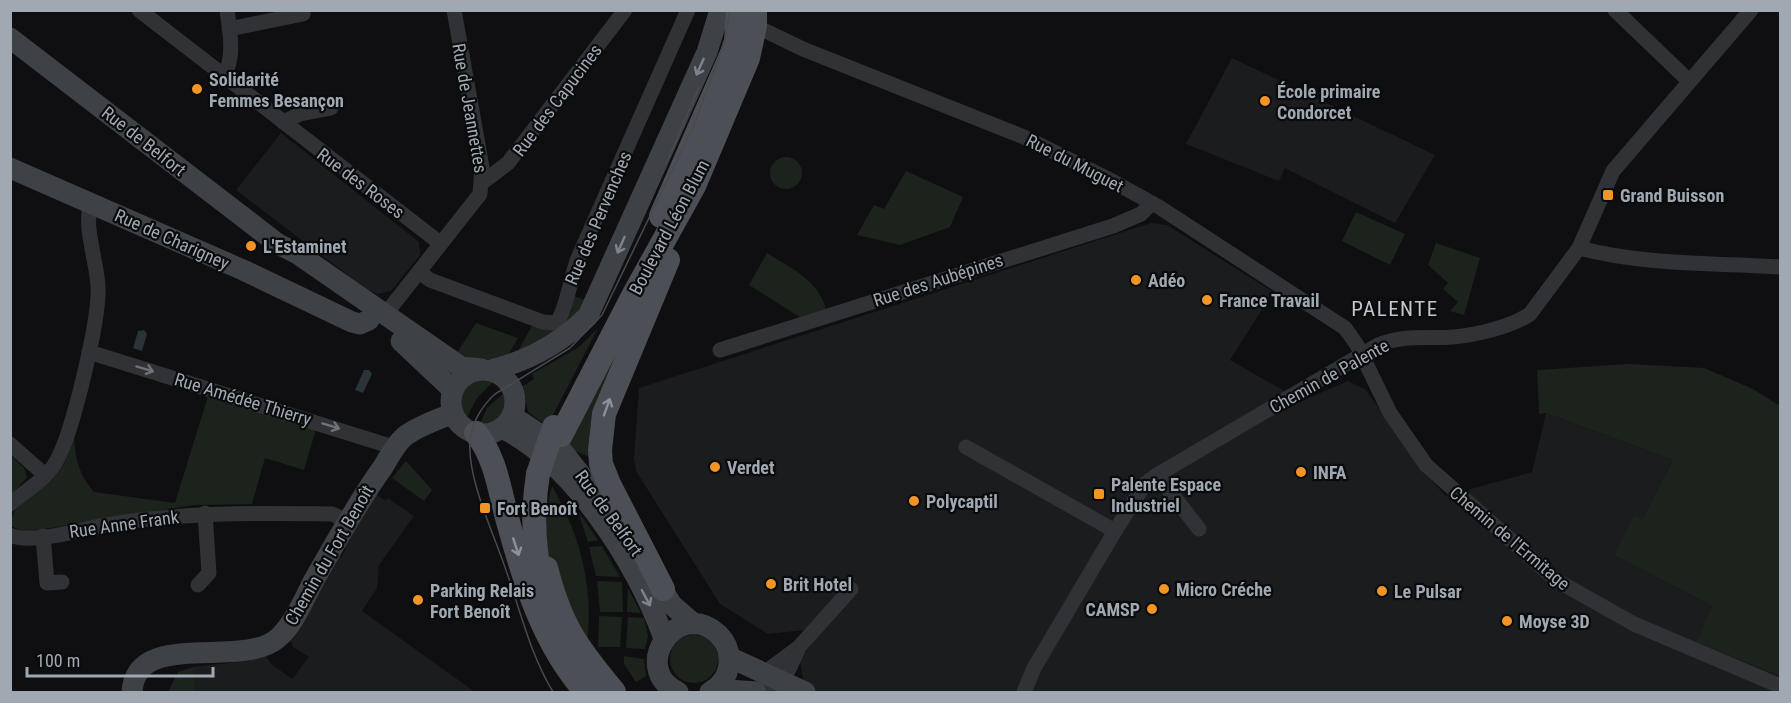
<svg xmlns="http://www.w3.org/2000/svg" width="1791" height="703" viewBox="0 0 1791 703" font-family="'Roboto Condensed',sans-serif">
  <style>
    .built { fill: #1b1c1e }
    .green { fill: #1c231c }
    .water { fill: #293339 }
    .lines { fill: none; stroke-linecap: round; stroke-linejoin: round }
    .street { stroke: #303236; stroke-width: 15 }
    .secondary { stroke: #3e4146; stroke-width: 21 }
    .primary { stroke: #4c4f55; stroke-width: 24 }
    .tram { stroke: #474a4f; stroke-width: 1.5 }
    .primary-bridge { stroke: #4c4f55; stroke-width: 24 }
    .oneway { stroke: #7e848c }
    .oneway2 { stroke: #6e737a }
    .oneway3 { stroke: #8b929b }
    .poi-dot { fill: #f29426; stroke: #0a0b0c; stroke-width: 2 }
    .labels { text-anchor: middle; dominant-baseline: central; stroke-width: 4.5; stroke-linejoin: round; paint-order: stroke }
    .poi-label { font-size: 18px; font-weight: bold; fill: #a0a8b2; stroke: #0a0b0c; text-anchor: start }
    .street-label { font-size: 18px; fill: #a0a8b2; stroke: #0a0b0c }
    .quarter-label { font-size: 21px; letter-spacing: 1.5px; fill: #c1c6ce; stroke: #0a0b0c }
  </style>
  <rect width="100%" height="100%" fill="#0f0f11"/>
  <!-- built -->
  <g class="built">
    <path d="M1232 58 1435 155 1395 223 1285 168 1279 181 1186 144Z"/>
    <path d="M281 133 419 242 420 255 391 291 377 294 366 289 236 190Z"/>
    <path d="M1151 223 1167 225 1273 292 1230 360 1302 401 1348 381 1365 389 1426 474 1446 496 1532 472 1546 413 1673 460 1642 519 1634 516 1614 555 1712 606 1698 642 1780 676V692H805L800 660 823 628 768 634 720 604 636 471 634 458 639 388Z"/>
    <path d="M376 494 386 501 388 498 414 516 379 565 377 588 362 611 475 692H196L193 667 248 661 266 656 271 664 292 679 309 657 293 647 290 639 338 557H341L346 549 344 546Z"/>
  </g>
  <!-- green -->
  <g class="green">
    <circle cx="786" cy="173" r="16"/>
    <path d="M906 171 963 197 950 227 900 245 857 235 874 205 884 209Z"/>
    <path d="M1356 212 1405 234 1390 265 1342 241Z"/>
    <path d="M1436 243 1480 258 1464 315 1450 311 1458 302 1443 289 1448 283 1428 265Z"/>
    <path d="M767 253C791 268 818 280 826 309L800 317 749 285Z"/>
    <path d="M574 296 589 302 564 329 517 353 533 324 566 320 571 312Z"/>
    <path d="M631 305 598 461 564 446Z"/>
    <path d="M476 323 518 338 506 359H471L457 353Z"/>
    <path d="M598 328 551 419 546 425 528 412 523 386 534 379 532 374 579 347Z"/>
    <path d="M1629 364 1704 368 1753 389 1780 406V676L1697 642 1712 606 1614 555 1634 515 1642 519 1673 460 1546 413 1539 414 1537 370Z"/>
    <path d="M477 377 496 379 477 398 466 419C454 402 460 385 477 377Z"/>
    <path d="M506 391C513 412 499 426 479 426L487 408Z"/>
    <path d="M208 396 316 429 304 470 265 458 252 504 194 505 25 532 11 526C10 498 48 490 62 467 68 458 71 445 74 435 75 459 79 474 94 492L175 503Z"/>
    <path d="M10 455 24 468 27 477 11 495Z"/>
    <path d="M406 461 432 490 424 501 392 478Z"/>
    <path d="M552 486C582 538 595 592 586 652 561 594 534 551 552 486Z"/>
    <path d="M578 511 598 540 588 542Z"/>
    <path d="M602 546 620 577 596 576 589 547Z"/>
    <path d="M597 581 622 582 623 612H600Z"/>
    <path d="M628 588 641 613 627 612Z"/>
    <path d="M599 616 622 617 620 647H598Z"/>
    <path d="M628 617 644 618 648 636 645 649 626 648Z"/>
    <circle cx="694" cy="659" r="24"/>
    <path d="M624 656 644 659 646 676 636 682 624 664Z"/>
    <path d="M193 667 196 692H168L178 672Z"/>
  </g>
  <!-- water -->
  <g class="water">
    <path d="M138 331 144 330 147 334 142 351 133 348Z"/>
    <path d="M364 370H369L372 374 363 393 355 390Z"/>
  </g>
  <g class="lines">
    <!-- street -->
    <g class="street">
      <path d="M139 10 440 243"/>
      <path d="M1615 10 1689 81"/>
      <path d="M749 23 803 49 1024 137 1114 182 1159 207 1345 328 1357 345 1390 413 1426 465 1556 580 1634 624 1780 686"/>
      <path d="M229 29 303 14"/>
      <path d="M224 76C235 57 230 32 227 10"/>
      <path d="M283 122 300 114 331 108"/>
      <path d="M483 182 508 163 625 10"/>
      <path d="M1579 248C1643 265 1714 263 1780 267"/>
      <path d="M419 272 430 280 543 322 556 323C566 313 571 275 578 258L688 10"/>
      <path d="M384 316 480 194 482 167 454 10"/>
      <path d="M720 350 1113 226 1141 214 1152 203"/>
      <path d="M89 352 396 448"/>
      <path d="M10 444 45 475"/>
      <path d="M966 447 1115 531"/>
      <path d="M1157 475 1199 529"/>
      <path d="M10 504C25 491 48 478 57 460 73 431 100 318 98 286 97 262 83 225 91 204"/>
      <path d="M10 535C32 545 82 529 106 525 181 512 255 513 332 514L347 521"/>
      <path d="M43 536 47 583 62 582"/>
      <path d="M198 585 209 573 205 513"/>
      <path d="M764 673 799 647 851 589"/>
      <path d="M745 690C785 688 781 685 798 650"/>
      <path d="M1024 692 1034 668 1115 531 1145 484 1157 475 1378 345C1406 334 1425 339 1453 337 1476 335 1511 327 1530 314L1579 248 1613 171 1751 10"/>
    </g>
    <!-- secondary -->
    <g class="secondary">
      <path d="M10 38 278 244 298 254 461 367 482 369"/>
      <path d="M10 168 243 270 352 322 360 324 369 320"/>
      <path d="M401 341 453 390"/>
      <circle cx="483" cy="402" r="32"/>
      <path d="M491 370C528 361 561 343 588 316L707 52 720 10"/>
      <path d="M512 416 559 447 624 530"/>
      <path d="M502 428C575 465 636 563 664 638"/>
      <path d="M654 576 672 605 694 624"/>
      <path d="M729 657 805 692"/>
      <path d="M715 689 756 692"/>
      <path d="M132 692C136 628 242 670 278 638 294 624 304 599 314 580 336 542 357 503 383 467 389 457 395 445 404 437 417 426 438 420 453 413"/>
      <path d="M678 692C629 669 677 597 718 634 724 640 729 649 729 658 730 673 722 685 710 692"/>
    </g>
    <!-- primary -->
    <g class="primary">
      <path d="M661 216 732 53 736 41 738 10"/>
      <path d="M476 433C496 459 499 488 507 518 524 580 543 644 586 692"/>
      <path d="M561 435 634 294 694 186 748 58 755 26V10"/>
      <path d="M538 474C532 512 533 550 543 587"/>
      <path d="M546 568C561 626 576 646 614 692"/>
      <path d="M663 589 609 484 601 464 600 450 604 414 668 260"/>
    </g>
    <!-- tram -->
    <g class="tram">
      <path d="M666 164 699 87"/>
      <path d="M553 692C531 656 521 613 507 573 495 536 467 480 470 441 472 422 481 407 495 394L570 348 602 315 694 125 725 40 730 10"/>
    </g>
    <!-- primary-bridge -->
    <path class="primary-bridge" d="M538 474 554 427"/>
  </g>
  <!-- one-way arrows -->
  <defs><path id="oneway-shaft" d="M-6 0H5M1.5-3L5.5 0L1.5 3" fill="none" stroke-width="1.6" stroke-linecap="round" stroke-linejoin="round" transform="scale(1.5)"/></defs>
  <g class="oneway">
    <use href="#oneway-shaft" transform="translate(700 67) rotate(114)"/>
    <use href="#oneway-shaft" transform="translate(621 245) rotate(114)"/>
    <use href="#oneway-shaft" transform="translate(646 598) rotate(62)"/>
  </g>
  <g class="oneway2">
    <use href="#oneway-shaft" transform="translate(145 369) rotate(17)"/>
    <use href="#oneway-shaft" transform="translate(331 426) rotate(17)"/>
  </g>
  <g class="oneway3">
    <use href="#oneway-shaft" transform="translate(607 407) rotate(-70)"/>
    <use href="#oneway-shaft" transform="translate(516 547) rotate(72)"/>
  </g>
  <!-- markers -->
  <g class="poi-dot">
    <circle cx="197" cy="89" r="6"/>
    <circle cx="1265" cy="101" r="6"/>
    <rect x="1602" y="189" width="12" height="12" rx="3"/>
    <circle cx="251" cy="246" r="6"/>
    <circle cx="1136" cy="280" r="6"/>
    <circle cx="1207" cy="300" r="6"/>
    <circle cx="715" cy="467" r="6"/>
    <circle cx="1301" cy="472" r="6"/>
    <rect x="1093" y="488" width="12" height="12" rx="3"/>
    <circle cx="914" cy="501" r="6"/>
    <rect x="479" y="502" width="12" height="12" rx="3"/>
    <circle cx="771" cy="584" r="6"/>
    <circle cx="1164" cy="589" r="6"/>
    <circle cx="1382" cy="591" r="6"/>
    <circle cx="418" cy="600" r="6"/>
    <circle cx="1152" cy="609" r="6"/>
    <circle cx="1507" cy="621" r="6"/>
  </g>
  <g class="labels">
    <!-- poi labels -->
    <g class="poi-label">
      <text x="209" y="79">Solidarité<tspan x="209" dy="21">Femmes Besançon</tspan></text>
      <text x="1277" y="91">École primaire<tspan x="1277" dy="21">Condorcet</tspan></text>
      <text x="1620" y="195">Grand Buisson</text>
      <text x="263" y="246">L'Estaminet</text>
      <text x="1148" y="280">Adéo</text>
      <text x="1219" y="300">France Travail</text>
      <text x="727" y="467">Verdet</text>
      <text x="1313" y="472">INFA</text>
      <text x="1111" y="484">Palente Espace<tspan x="1111" dy="21">Industriel</tspan></text>
      <text x="926" y="501">Polycaptil</text>
      <text x="497" y="508">Fort Benoît</text>
      <text x="783" y="584">Brit Hotel</text>
      <text x="1176" y="589">Micro Créche</text>
      <text x="430" y="590">Parking Relais<tspan x="430" dy="21">Fort Benoît</tspan></text>
      <text x="1394" y="591">Le Pulsar</text>
      <text x="1140" y="609" text-anchor="end">CAMSP</text>
      <text x="1519" y="621">Moyse 3D</text>
    </g>
    <!-- street labels -->
    <g class="street-label">
      <text transform="translate(557 100) rotate(-53)">Rue des Capucines</text>
      <text transform="translate(470 108) rotate(80)">Rue de Jeannettes</text>
      <text transform="translate(144 141) rotate(38)">Rue de Belfort</text>
      <text transform="translate(1075 163) rotate(27)">Rue du Muguet</text>
      <text transform="translate(361 183) rotate(37)">Rue des Roses</text>
      <text transform="translate(598 218) rotate(-67)">Rue des Pervenches</text>
      <text transform="translate(669 227) rotate(-62)">Boulevard Léon Blum</text>
      <text transform="translate(172 239) rotate(24)">Rue de Charigney</text>
      <text transform="translate(938 280) rotate(-18)">Rue des Aubépines</text>
      <text transform="translate(1329 376) rotate(-29)">Chemin de Palente</text>
      <text transform="translate(243 399) rotate(17)">Rue Amédée Thierry</text>
      <text transform="translate(609 513) rotate(54)">Rue de Belfort</text>
      <text transform="translate(124 524) rotate(-8)">Rue Anne Frank</text>
      <text transform="translate(1510 538) rotate(40)">Chemin de l'Ermitage</text>
      <text transform="translate(329 555) rotate(-60)">Chemin du Fort Benoît</text>
    </g>
    <!-- quarter labels -->
    <g class="quarter-label">
      <text x="1395" y="309">PALENTE</text>
    </g>
  </g>
  <!-- border -->
  <rect width="1791" height="703" fill="none" stroke="#a0a8b2" stroke-width="24"/>
  <!-- scale -->
  <path d="M27 667v9h186v-9" fill="none" stroke="#a0a8b2" stroke-width="3"/>
  <text x="36" y="667" font-size="18" fill="#a0a8b2" stroke="#0a0b0c" stroke-width="4.5" paint-order="stroke">100 m</text>
</svg>
